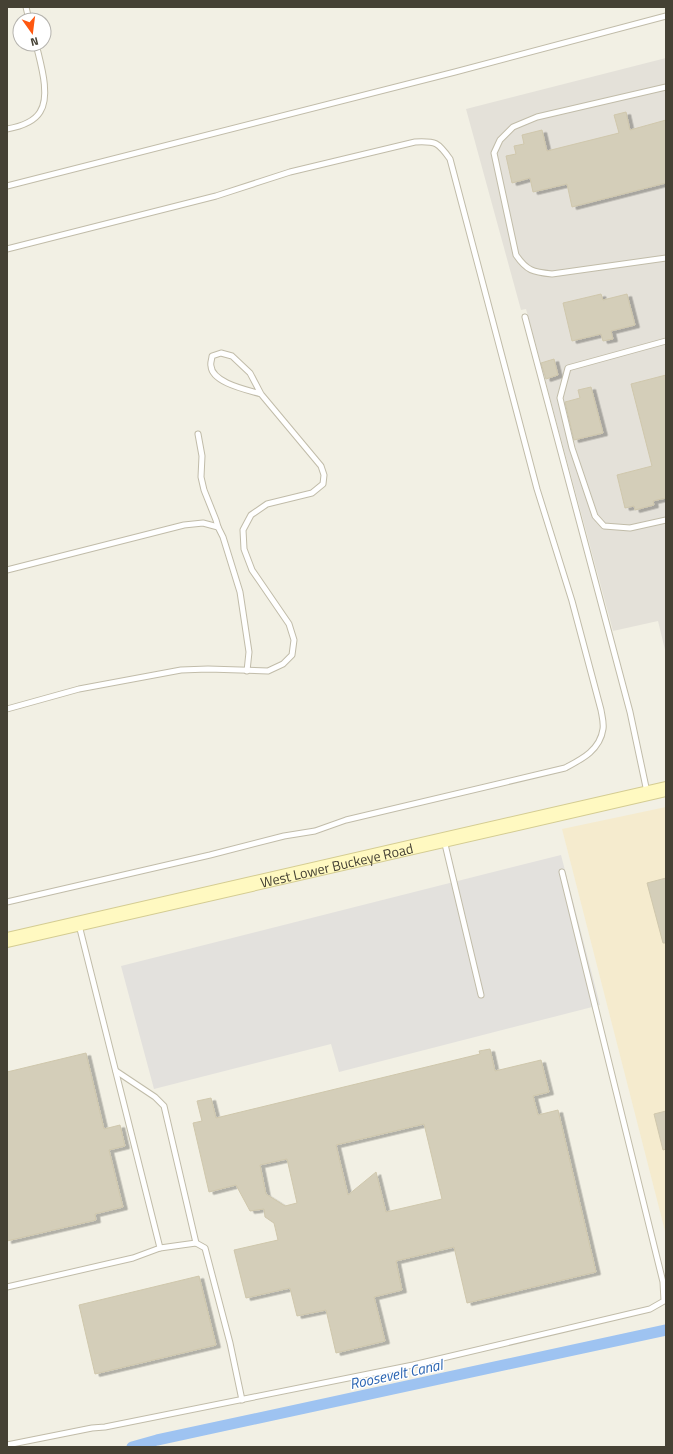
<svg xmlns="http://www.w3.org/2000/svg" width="673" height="1454" viewBox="0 0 673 1454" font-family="'Titillium Web',sans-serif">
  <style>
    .commercial { fill: #f5ebce }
    .industrial { fill: #e4e1d9 }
    .parking { fill: #e3e1dd }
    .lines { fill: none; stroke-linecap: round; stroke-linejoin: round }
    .canal { stroke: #9ec3f1; stroke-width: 11 }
    .building { fill: #d4ceb9; stroke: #cfc7ac; fill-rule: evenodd; filter: url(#shadow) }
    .lane-casing { stroke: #c1bca9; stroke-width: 7 }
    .secondary-casing { stroke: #d4cc92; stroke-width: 16 }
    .lane { stroke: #fff; stroke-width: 5 }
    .secondary { stroke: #fff9c1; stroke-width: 14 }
    .labels { text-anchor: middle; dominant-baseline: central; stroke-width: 3; stroke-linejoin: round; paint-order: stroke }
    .street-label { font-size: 14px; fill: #454134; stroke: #fff }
    .water-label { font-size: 15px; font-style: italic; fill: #2b65b2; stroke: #fff }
  </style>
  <defs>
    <filter id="shadow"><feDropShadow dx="4.5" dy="2.5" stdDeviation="0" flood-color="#0004"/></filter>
  </defs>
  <rect width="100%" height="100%" fill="#f2f0e4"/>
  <!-- commercial -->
  <path class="commercial" d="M666 807V1235L562 829Z"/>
  <!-- industrial -->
  <path class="industrial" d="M666 58V654L658 621 613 631 526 309 521 310 466 109Z"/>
  <!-- parking -->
  <path class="parking" d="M561 855 600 1005 339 1072 331 1044 154 1089 121 966Z"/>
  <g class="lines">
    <!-- canal -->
    <path class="canal" d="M132 1447 157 1440 666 1330"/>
  </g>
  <!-- building -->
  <g class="building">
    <path d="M626 112 630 130 666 120V183L572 207 567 184 533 192 530 178 512 183 506 156 516 154 514 146 524 144 522 135 542 130 547 151 619 133 614 115Z"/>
    <path d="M601 294 603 300 627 294 635 325 611 331 613 339 603 341 601 334 572 341 563 303Z"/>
    <path d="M554 359 558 375 546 379 541 363Z"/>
    <path d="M666 375V498L653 501 654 505 635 510 634 506 625 508 617 475 652 466 631 384Z"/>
    <path d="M591 387 603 433 574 440 565 402 580 398 578 390Z"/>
    <path d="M666 878V943H663L647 883Z"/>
    <path d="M490 1049 495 1071 541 1060 549 1092 533 1096 538 1115 558 1110 596 1272 467 1303 454 1247 396 1261 402 1290 374 1297 385 1341 336 1353 326 1310 297 1316 290 1288 246 1298 234 1250 278 1240 274 1223 265 1217 264 1209 250 1211 236 1185 209 1192 193 1123 202 1121 197 1101 211 1098 216 1118 480 1054 479 1051ZM424 1124 442 1199 386 1212 376 1172 348 1195 336 1145ZM287 1159 297 1203 285 1206 266 1194 260 1165Z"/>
    <path d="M86 1053 104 1129 120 1125 125 1146 109 1150 123 1207 95 1214 96 1220 7 1241V1072Z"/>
    <path d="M666 1111V1149L663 1150 654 1114Z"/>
    <path d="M199 1276 216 1345 95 1374 79 1305Z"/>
  </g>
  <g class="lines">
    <!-- lane casing -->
    <g class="lane-casing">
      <g id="lane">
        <path d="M26 7 29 20"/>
        <path d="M666 87 537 117 513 127 500 140 494 153 516 255C527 271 533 272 552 274L666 258"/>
        <path d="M7 129C18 127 34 122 40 112 51 95 40 62 36 44"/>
        <path d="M7 186 455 72 666 16"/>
        <path d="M7 249 216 196 290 172 415 142C436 141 438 142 450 159L537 489 572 601 601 710C602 716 604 723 603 729 600 750 582 759 565 768L346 820 315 831 284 836 210 855 7 902"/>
        <path d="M525 317 630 712 647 792"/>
        <path d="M666 341 568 368 560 398 572 448 595 516 604 526 630 528 666 520"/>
        <path d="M198 434 202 456 201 477 204 490 216 520 218 527"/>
        <path d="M7 570 184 525 203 523 218 527 223 537 240 592 249 652 247 671"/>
        <path d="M7 709 79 689 181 670 208 669 268 671 283 664 292 655 294 640 289 624 252 570 244 549 243 530 251 515 267 504 312 493 323 484 324 475 321 466 261 394 250 373 232 356 221 353 212 356C212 359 210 363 211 366 212 383 248 390 261 394"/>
        <path d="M444 840 481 995"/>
        <path d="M116 1071 155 1097 164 1106 196 1243"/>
        <path d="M160 1248 196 1243 205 1248 230 1343 242 1400"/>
        <path d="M7 1287 133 1258 160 1248 79 925"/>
        <path d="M7 1445 92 1428 105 1427 413 1365 650 1309 664 1301 663 1282 562 872"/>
      </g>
    </g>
    <!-- secondary casing -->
    <g class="secondary-casing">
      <g id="secondary">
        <path id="s1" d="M7 940 666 789"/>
      </g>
    </g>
    <!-- lane -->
    <use href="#lane" class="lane"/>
    <!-- secondary -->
    <use href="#secondary" class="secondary"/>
  </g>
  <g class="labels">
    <!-- street labels -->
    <g class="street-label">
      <text stroke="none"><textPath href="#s1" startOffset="338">West Lower Buckeye Road</textPath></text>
    </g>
    <!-- water labels -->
    <g class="water-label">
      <text transform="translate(396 1374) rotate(-12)">Roosevelt Canal</text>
    </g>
  </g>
  <!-- border -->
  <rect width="673" height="1454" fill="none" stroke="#454134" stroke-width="16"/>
  <!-- north arrow -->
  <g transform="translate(32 32) rotate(166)"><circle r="19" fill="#ffffff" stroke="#b5b3ae"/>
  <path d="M0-3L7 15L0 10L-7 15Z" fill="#fe570f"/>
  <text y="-6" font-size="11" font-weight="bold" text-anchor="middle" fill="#454134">N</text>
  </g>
</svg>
